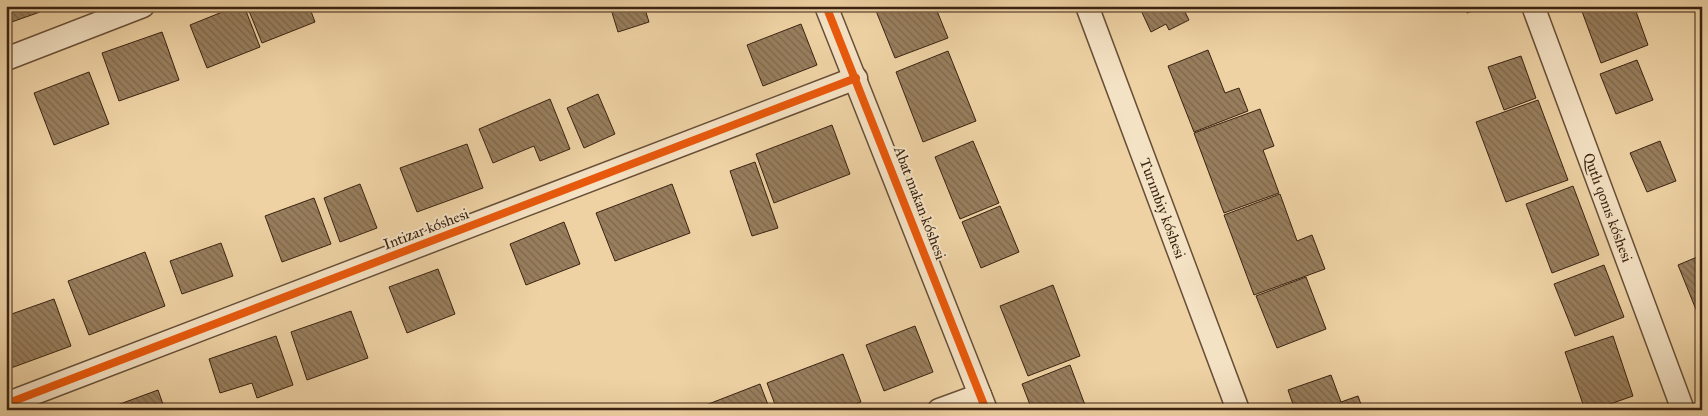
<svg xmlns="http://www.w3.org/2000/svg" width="1708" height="416" viewBox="0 0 1708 416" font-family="'IM FELL Great Primer',serif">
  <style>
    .building { fill: url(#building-back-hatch); stroke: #3b2311 }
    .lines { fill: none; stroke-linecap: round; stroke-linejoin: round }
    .minor-casing { stroke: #684f36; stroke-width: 25 }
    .minor { stroke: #f4e2c4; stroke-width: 22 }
    .cycleway-casing { stroke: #f4e2c4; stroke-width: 11 }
    .cycleway { stroke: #e8590c; stroke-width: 8 }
    .labels { text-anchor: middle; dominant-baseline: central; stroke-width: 4; stroke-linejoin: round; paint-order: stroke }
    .street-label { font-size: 15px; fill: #3b2311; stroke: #f4e2c4 }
  </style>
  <defs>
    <pattern id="building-back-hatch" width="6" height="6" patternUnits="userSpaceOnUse" patternTransform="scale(1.25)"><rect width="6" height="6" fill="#987e5d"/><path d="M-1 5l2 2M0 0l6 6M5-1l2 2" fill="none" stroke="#7d674b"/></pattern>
  </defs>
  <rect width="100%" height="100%" fill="#eed2a4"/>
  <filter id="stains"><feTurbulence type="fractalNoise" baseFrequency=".004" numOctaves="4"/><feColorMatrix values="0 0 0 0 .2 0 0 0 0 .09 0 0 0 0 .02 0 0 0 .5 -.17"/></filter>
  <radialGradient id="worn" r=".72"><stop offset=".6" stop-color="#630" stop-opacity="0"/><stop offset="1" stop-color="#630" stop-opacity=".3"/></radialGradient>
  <!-- building -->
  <g class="building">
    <path d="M6 6H38L40 12 6 24Z"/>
    <path d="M237 6H244L260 47 207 68 190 25Z"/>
    <path d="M247 6H309L315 22 262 43Z"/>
    <path d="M610 6H644L649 22 618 32Z"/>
    <path d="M874 6H935L948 38 895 58Z"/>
    <path d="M1139 6H1182L1189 20 1169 30 1166 24 1151 32Z"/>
    <path d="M1465 6H1488L1467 13Z"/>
    <path d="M1580 6H1634L1648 45 1601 63Z"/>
    <path d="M801 24 817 65 763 86 747 45Z"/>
    <path d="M162 32 179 80 119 101 102 53Z"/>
    <path d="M1208 50 1225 93 1239 88 1248 111 1194 132 1168 66Z"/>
    <path d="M948 51 976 121 923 142 896 72Z"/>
    <path d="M1521 56 1536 98 1504 110 1488 67Z"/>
    <path d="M1637 60 1653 100 1616 114 1600 74Z"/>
    <path d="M89 72 109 124 54 145 34 93Z"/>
    <path d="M598 94 615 134 584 148 567 108Z"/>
    <path d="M550 99 570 149 540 161 534 146 493 163 479 129Z"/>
    <path d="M1538 100 1568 180 1506 202 1476 122Z"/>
    <path d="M1260 109 1274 146 1263 150 1279 193 1224 213 1194 133Z"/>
    <path d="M832 125 850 174 774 203 756 154Z"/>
    <path d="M973 141 999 203 960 219 935 157Z"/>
    <path d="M1660 141 1676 181 1647 192 1630 153Z"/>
    <path d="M467 144 483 188 417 212 400 168Z"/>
    <path d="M755 162 778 228 752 236 730 171Z"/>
    <path d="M360 184 377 228 340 242 324 198Z"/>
    <path d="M672 184 690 233 615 261 596 213Z"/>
    <path d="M1573 186 1599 255 1552 273 1526 204Z"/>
    <path d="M1280 194 1297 241 1312 235 1325 269 1254 295 1224 215Z"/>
    <path d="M314 198 331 244 282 262 265 216Z"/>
    <path d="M1000 206 1019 252 981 268 962 222Z"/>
    <path d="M564 222 580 264 526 285 510 244Z"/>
    <path d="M221 243 233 276 182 294 170 261Z"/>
    <path d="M145 252 165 306 89 335 68 281Z"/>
    <path d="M1702 255V310L1697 312 1678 265Z"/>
    <path d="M1604 265 1624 317 1575 336 1554 284Z"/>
    <path d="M438 269 455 314 407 333 389 287Z"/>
    <path d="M1306 277 1326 329 1277 348 1256 296Z"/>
    <path d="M1053 285 1080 356 1028 376 1000 306Z"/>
    <path d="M54 299 71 346 11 368 6 354V316Z"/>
    <path d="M351 311 368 358 307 380 291 332Z"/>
    <path d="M915 326 933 372 884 391 866 345Z"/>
    <path d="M276 336 293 385 257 398 252 383 220 393 209 359Z"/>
    <path d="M1613 336 1633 396 1593 410H1585L1565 352Z"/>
    <path d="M843 354 861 402 841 410H777L767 383Z"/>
    <path d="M1070 365 1085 405 1071 410H1032L1022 384Z"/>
    <path d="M1331 375 1341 402 1358 396 1363 410H1295L1288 390Z"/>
    <path d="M760 384 770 410H693Z"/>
    <path d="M158 390 165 410H110L109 408Z"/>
  </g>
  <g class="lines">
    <!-- minor casing -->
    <g class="minor-casing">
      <g id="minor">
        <path d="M826 6 986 410"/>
        <path id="s1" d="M1087 6 1238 410"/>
        <path id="s2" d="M1533 6 1683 410"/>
        <path d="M6 59 143 6"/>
        <path d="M6 404 856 78"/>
        <path d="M939 410 980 395"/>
      </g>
    </g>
    <!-- minor -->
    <use href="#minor" class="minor"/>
    <!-- cycleway casing -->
    <g class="cycleway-casing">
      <g id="cycleway">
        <path d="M826 6 986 410"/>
        <path d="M6 404 856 78"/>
      </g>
    </g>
    <!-- cycleway -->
    <use href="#cycleway" class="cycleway"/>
  </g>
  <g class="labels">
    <!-- street labels -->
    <g class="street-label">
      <text transform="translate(920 203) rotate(69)">Abat makan kóshesi</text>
      <text stroke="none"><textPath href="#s1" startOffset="216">Turımbiy kóshesi</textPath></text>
      <text stroke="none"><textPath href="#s2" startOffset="215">Qutlı qonıs kóshesi</textPath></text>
      <text transform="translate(426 229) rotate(-21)">Intizar kóshesi</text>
    </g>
  </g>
  <!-- margin -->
  <rect width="1708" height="416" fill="none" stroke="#eed2a4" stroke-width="25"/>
  <rect x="8" y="8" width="1693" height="401" fill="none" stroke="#3b2311" stroke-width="2.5"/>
  <rect x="12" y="12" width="1683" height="391" fill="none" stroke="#3b2311"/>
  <rect width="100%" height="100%" filter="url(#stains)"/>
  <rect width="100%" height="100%" fill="url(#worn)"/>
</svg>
